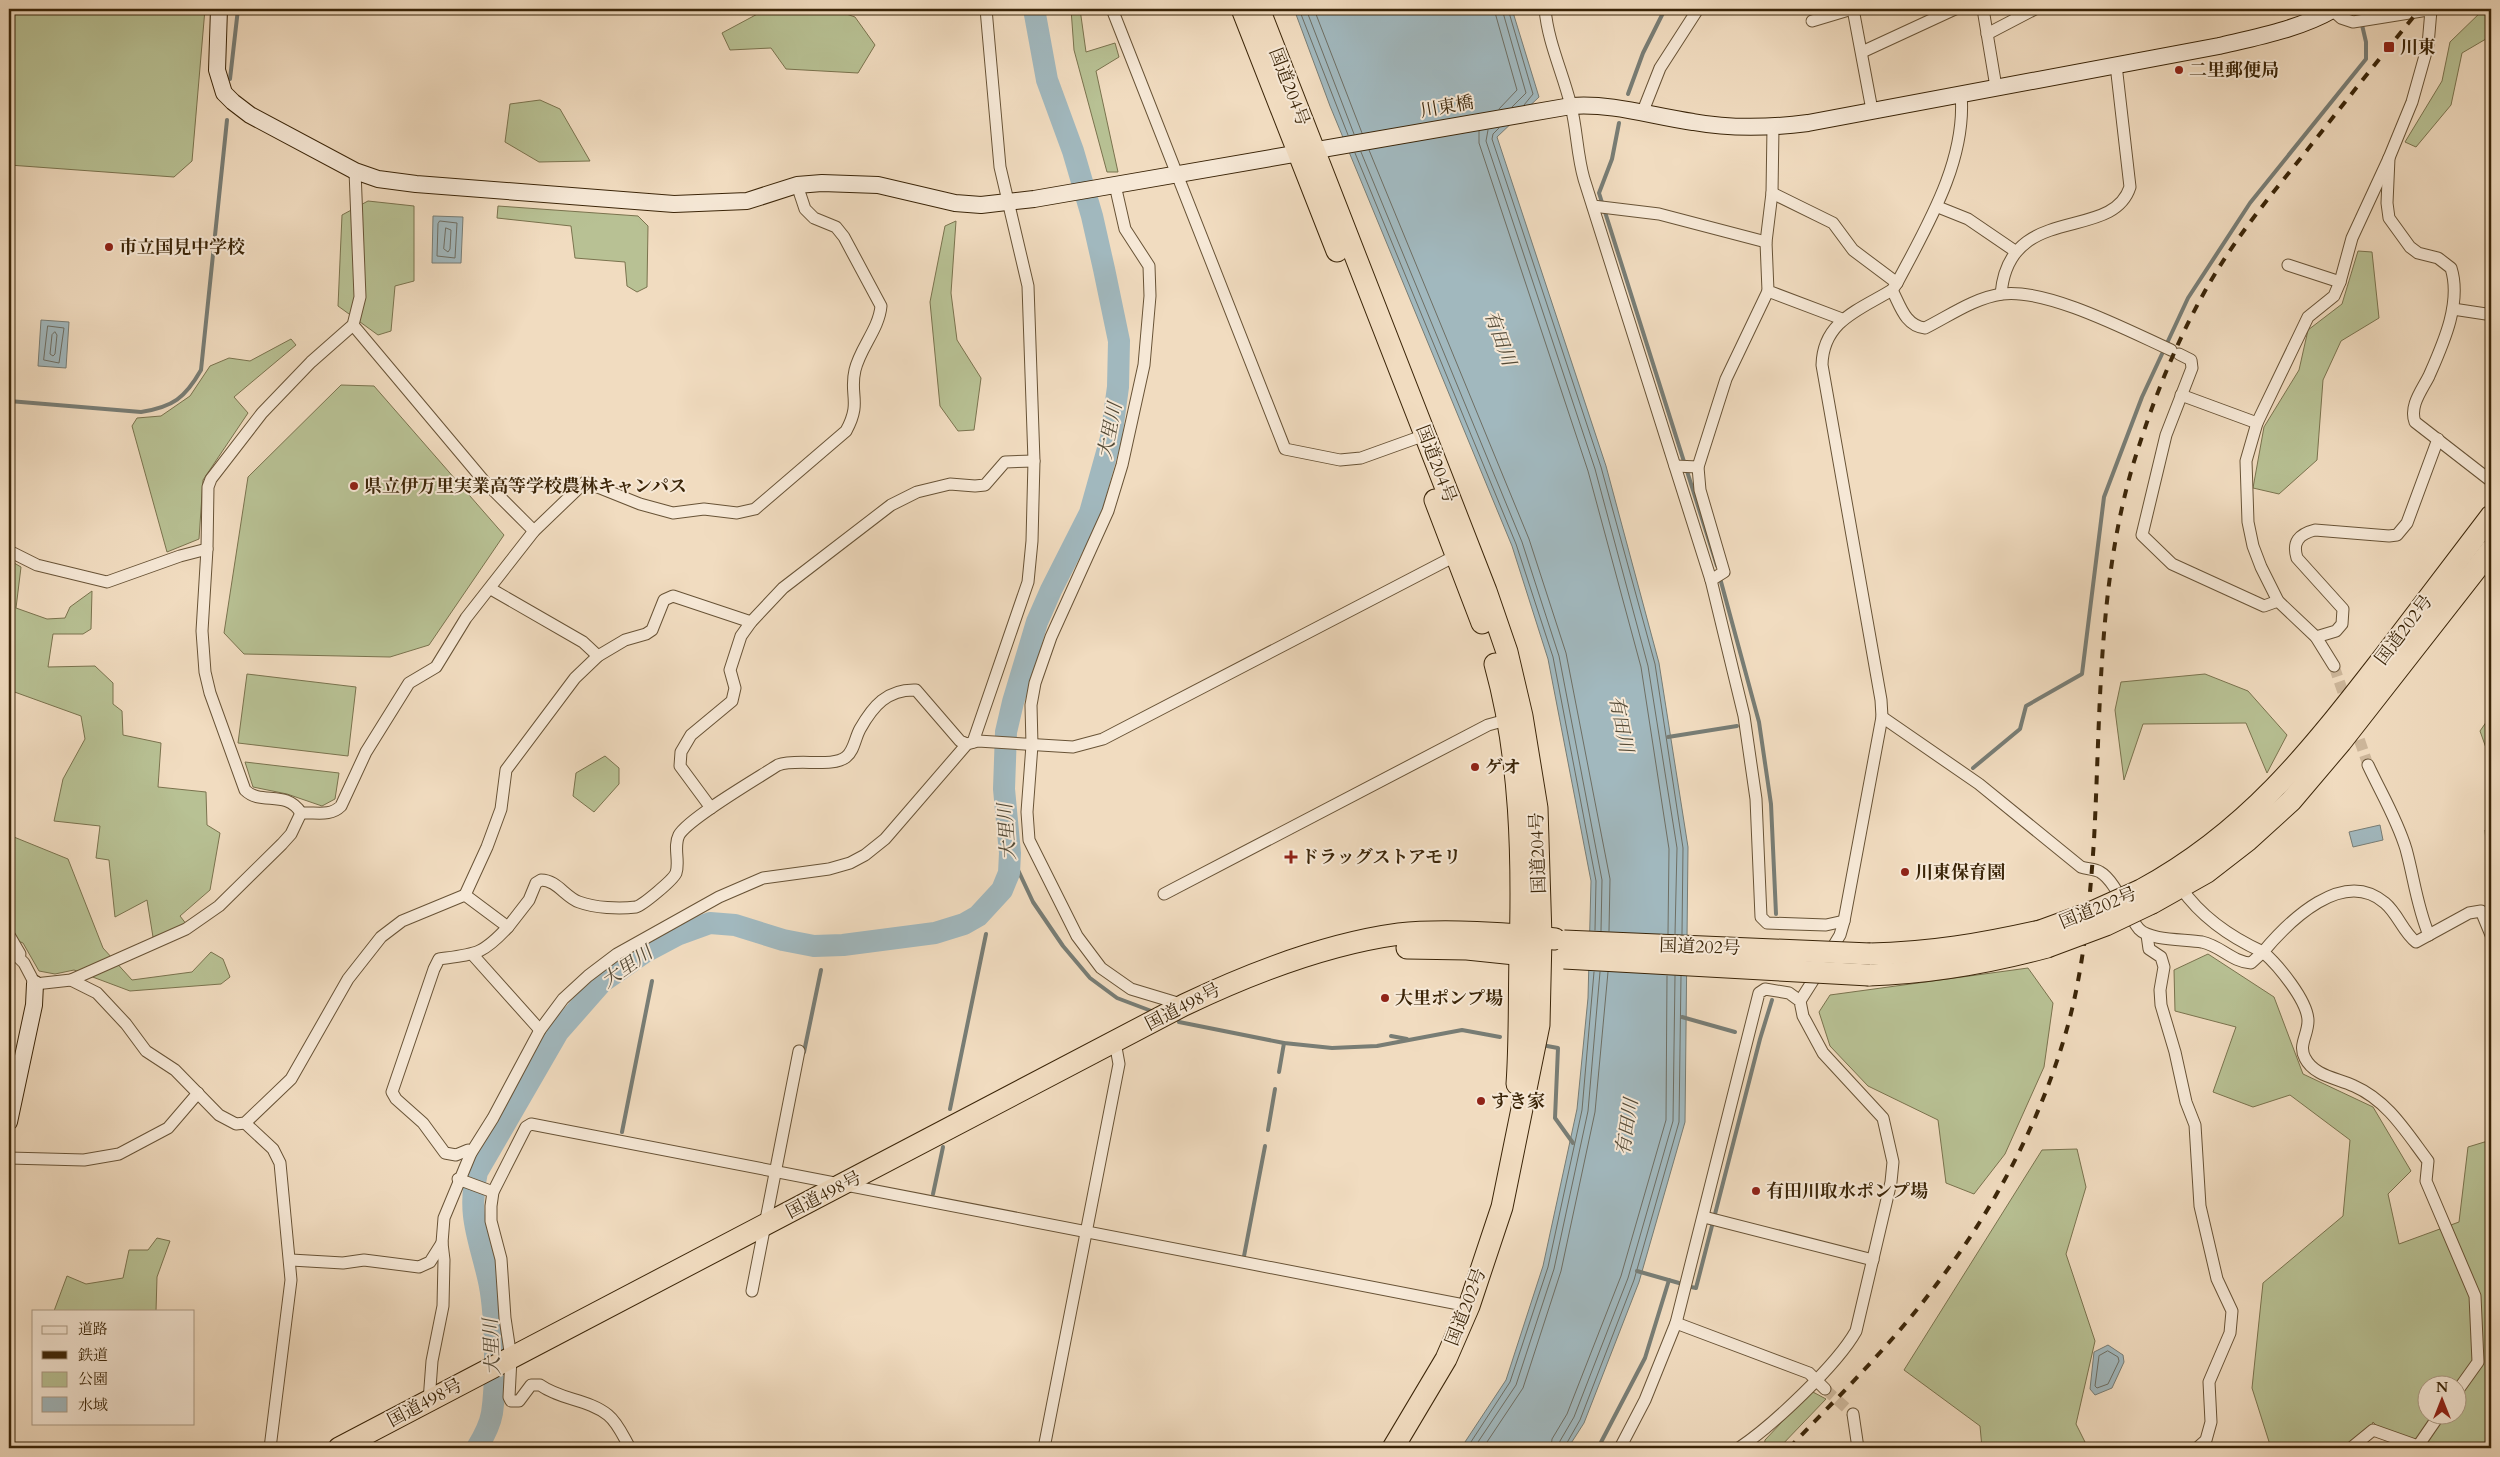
<svg xmlns="http://www.w3.org/2000/svg" width="2500" height="1457" viewBox="0 0 2500 1457" font-family="Cardo,'Noto Serif JP',serif">
  <style>
    .green { fill: #b8c194; stroke: #7a734e; fill-rule: evenodd }
    .water { fill: #a1b8be; stroke: #787d75 }
    .lines { fill: none; stroke-linecap: round; stroke-linejoin: round }
    .shore { stroke: #6e6e63; stroke-width: 1 }
    .stream { stroke: #787d75; stroke-width: 4 }
    .river { stroke: #a1b8be; stroke-width: 22 }
    .street-tunnel { stroke: #cdb79b; stroke-width: 11; stroke-dasharray: 11 5.5; stroke-linecap: butt }
    .street-casing { stroke: #685336; stroke-width: 13 }
    .secondary-casing { stroke: #3b2508; stroke-width: 18 }
    .highway-casing { stroke: #3b2508; stroke-width: 23 }
    .street { stroke: #f6e8d6; stroke-width: 11 }
    .secondary { stroke: #f6e8d6; stroke-width: 16 }
    .highway { stroke: #f1dcc0; stroke-width: 21 }
    .rail { stroke: #3b2508; stroke-width: 4; stroke-dasharray: 9 9; stroke-linecap: butt }
    .highway-bridge-casing { stroke: #3b2508; stroke-width: 23; stroke-linecap: butt }
    .highway-bridge { stroke: #f1dcc0; stroke-width: 21 }
    .poi-dot { fill: #8f2418; stroke: #f6e8d6; stroke-width: 2 }
    .labels { text-anchor: middle; dominant-baseline: central; stroke-width: 4; stroke-linejoin: round; paint-order: stroke }
    .poi-label { font-size: 18px; font-weight: bold; fill: #3b2508; stroke: #f6e8d6; text-anchor: start }
    .street-label { font-size: 18px; fill: #3b2508; stroke: #f6e8d6 }
    .water-label { font-size: 19px; font-style: italic; fill: #544a36; stroke: #f6e8d6 }
  </style>
  <rect width="100%" height="100%" fill="#f1dcc0"/>
  <filter id="stains"><feTurbulence type="fractalNoise" baseFrequency=".004" numOctaves="4"/><feColorMatrix values="0 0 0 0 .2 0 0 0 0 .09 0 0 0 0 .02 0 0 0 .5 -.17"/></filter>
  <radialGradient id="worn" r=".72"><stop offset=".6" stop-color="#630" stop-opacity="0"/><stop offset="1" stop-color="#630" stop-opacity=".3"/></radialGradient>
  <!-- green -->
  <g class="green">
    <path d="M33 9H205L192 161 174 177 9 165V11Z"/>
    <path d="M775 9H832L855 17 875 45 858 73 786 69 771 48 730 50 722 33 763 11Z"/>
    <path d="M1071 9H1080L1086 52 1115 43 1119 57 1096 71 1118 172H1107L1074 50Z"/>
    <path d="M2484 9H2491V36L2462 53 2451 105 2416 147 2405 142 2442 81 2450 42Z"/>
    <path d="M540 100 560 109 590 161 539 162 505 142 510 104Z"/>
    <path d="M368 201 414 206V281L395 286 391 331 378 335 338 306 342 215Z"/>
    <path d="M498 206 638 216 648 226 647 287 637 292 627 286 625 262 575 258 571 226 497 218Z"/>
    <path d="M956 221 951 293 957 340 981 378 974 430 958 431 940 406 930 302 945 226Z"/>
    <path d="M2358 251 2372 252 2379 318 2341 341 2323 380 2317 460 2279 494 2253 488 2264 427 2299 370 2308 330 2342 304Z"/>
    <path d="M291 339 296 345 234 397 248 413 203 480 199 539 167 552 132 426 137 418 161 416 190 396 210 366 229 358 250 361Z"/>
    <path d="M341 385 374 386 504 535 429 645 390 657 244 654 224 633 248 477Z"/>
    <path d="M9 560 21 567 16 608 47 619 65 618 70 607 92 591 91 629 83 634H53L48 667 95 666 113 683V704L122 711 123 735 161 743 158 787 206 792 207 825 220 833 210 890 180 916 187 925 153 937 147 900 115 917 109 860 96 858 100 826 54 821 63 779 85 739 81 716 9 690Z"/>
    <path d="M247 674 356 687 348 756 238 743Z"/>
    <path d="M2205 674 2248 691 2287 735 2267 773 2246 723 2143 724 2124 780 2115 710 2121 682Z"/>
    <path d="M2489 718H2491V762L2480 731Z"/>
    <path d="M605 756 619 768V784L594 812 573 796 576 773Z"/>
    <path d="M245 762 339 773 335 799 322 806 287 794 253 787Z"/>
    <path d="M2491 824V901L2485 830Z"/>
    <path d="M9 835 68 859 103 948 132 980 192 972 211 952 223 959 230 977 221 984 130 991 74 970 55 974 39 971 23 943 9 937Z"/>
    <path d="M2208 954 2274 997 2303 1074 2373 1107 2411 1171 2388 1194 2399 1244 2459 1222 2468 1147 2491 1140V1448H2399L2373 1422 2361 1448H2271L2252 1388 2263 1283 2343 1216 2350 1140 2290 1095 2253 1107 2213 1092 2236 1027 2175 1011 2174 970ZM2428 1384H2458V1414H2428Z"/>
    <path d="M2028 968 2053 1003 2044 1067 2005 1154 1974 1194 1946 1183 1938 1120 1868 1086 1830 1046 1819 1012 1830 995Z"/>
    <path d="M2077 1149 2086 1187 2066 1254 2095 1341 2076 1424 2088 1448H1982L1980 1426 1904 1370 2042 1150Z"/>
    <path d="M157 1238 170 1241 157 1277 156 1311H54L67 1276 86 1284 123 1278 129 1250H148Z"/>
    <path d="M1811 1391 1826 1399 1779 1448H1764L1765 1440Z"/>
  </g>
  <!-- water -->
  <g class="water">
    <path d="M1294 9H1512L1539 97 1497 137 1606 466 1659 663 1688 847 1685 1122 1639 1282 1584 1423 1568 1448H1461L1506 1380 1543 1266 1577 1109 1588 998 1591 881 1548 659 1512 546 1330 106Z"/>
    <path d="M433 216 463 217 461 263H432Z"/>
    <path d="M41 320 69 322 66 368 38 366Z"/>
    <path d="M2380 825 2383 840 2353 847 2349 832Z"/>
    <path d="M2108 1345 2123 1355 2124 1362 2112 1388 2095 1395 2090 1389 2094 1352Z"/>
  </g>
  <g class="lines">
    <!-- shore -->
    <g class="shore">
      <path d="M1299 9 1348 135"/>
      <path d="M1306 9 1354 134"/>
      <path d="M1314 9 1362 133"/>
      <path d="M1494 9 1517 90 1499 109"/>
      <path d="M1502 9 1526 93 1512 107"/>
      <path d="M1508 9 1533 94 1524 105"/>
      <path d="M1499 128 1493 134 1492 139 1601 467 1655 664 1683 848 1682 934"/>
      <path d="M1488 130 1486 141 1595 469 1648 666 1677 848 1675 934"/>
      <path d="M1479 131V143L1588 471 1641 667 1669 849 1668 934"/>
      <path d="M1369 150 1529 539 1566 653 1610 879 1609 931"/>
      <path d="M1361 152 1522 542 1559 656 1602 880 1601 931"/>
      <path d="M1355 153 1516 544 1553 657 1596 881 1595 930"/>
      <path d="M440 221 457 223 455 258 437 256 438 224Z"/>
      <path d="M446 228 451 230 450 249 448 252 444 249Z"/>
      <path d="M48 326 64 328 59 363 44 360Z"/>
      <path d="M55 332 57 335 55 354 53 356 50 354 52 335Z"/>
      <path d="M2108 1351 2118 1357 2119 1361 2108 1384 2097 1388 2095 1386 2099 1356Z"/>
      <path d="M1467 1448 1510 1382 1548 1267 1582 1110 1594 972"/>
      <path d="M1474 1448 1516 1385 1554 1269 1588 1111 1600 972"/>
      <path d="M1483 1448 1523 1388 1561 1271 1595 1112 1608 972"/>
      <path d="M1551 1448 1552 1439 1567 1414 1621 1276 1666 1120 1667 976"/>
      <path d="M1558 1448 1560 1441 1574 1417 1628 1278 1673 1121 1675 976"/>
      <path d="M1564 1448 1580 1420 1634 1280 1679 1122 1681 976"/>
    </g>
    <!-- stream -->
    <g class="stream">
      <path d="M230 79 238 9"/>
      <path d="M1628 94 1643 53 1665 9"/>
      <path d="M1619 123 1612 159 1599 193 1717 566"/>
      <path d="M9 401 141 412C173 407 185 398 201 370L227 120"/>
      <path d="M1720 578 1759 722 1771 804 1776 914"/>
      <path d="M1668 737 1737 726"/>
      <path d="M1973 768 2020 729 2026 706 2082 674 2104 497 2142 397 2188 298 2250 203 2366 59V42L2359 12"/>
      <path d="M1010 853 1033 902 1063 946 1090 978 1117 998 1154 1012"/>
      <path d="M1682 1017 1735 1032"/>
      <path d="M1179 1022 1284 1043 1332 1048 1377 1046 1462 1030 1500 1037"/>
      <path d="M1391 1036 1407 1039"/>
      <path d="M1547 1046 1558 1048 1555 1118 1573 1143"/>
      <path d="M804 1052 821 970"/>
      <path d="M1279 1072 1284 1043"/>
      <path d="M950 1109 986 934"/>
      <path d="M1268 1130 1275 1089"/>
      <path d="M622 1132 652 981"/>
      <path d="M933 1194 943 1147"/>
      <path d="M1244 1256 1265 1146"/>
      <path d="M1637 1271 1679 1283"/>
      <path d="M1691 1287 1696 1288 1760 1039 1772 1000"/>
      <path d="M1598 1448 1645 1358 1669 1280"/>
    </g>
    <!-- river -->
    <path class="river" d="M477 1448C483 1438 490 1425 492 1413 497 1379 496 1310 488 1277 479 1238 467 1213 477 1172L558 1032 602 982 645 952 677 935 710 923 735 925 783 940 814 946 843 945 935 933 964 924 978 916 1002 890 1009 873 1010 853 1004 789 1006 732 1013 702 1037 622 1051 590 1090 513 1111 438 1118 387 1119 341 1104 269 1092 216 1073 151 1047 80 1034 9"/>
    <!-- street-tunnel -->
    <g class="street-tunnel">
      <path d="M2334 666 2348 707"/>
      <path d="M2354 724 2368 765"/>
      <path d="M1825 1389 1853 1414"/>
    </g>
    <!-- street casing -->
    <g class="street-casing">
      <g id="street">
        <path d="M1112 9 1285 449 1340 460 1361 458 1425 435"/>
        <path d="M1545 9C1548 43 1563 73 1571 106 1577 130 1577 155 1584 179L1711 580 1744 716 1756 799 1761 917 1767 923 1826 925 1844 921"/>
        <path d="M1853 9 1872 110"/>
        <path d="M1983 9 1996 87"/>
        <path d="M2332 10 2341 18 2353 22 2434 9"/>
        <path d="M2431 10 2428 45 2412 102 2389 158 2387 203 2389 218 2410 247 2418 253 2438 258 2451 268C2462 303 2443 344 2429 376 2422 390 2409 406 2415 422L2491 481"/>
        <path d="M1812 21 1852 9"/>
        <path d="M1987 34 2035 9"/>
        <path d="M1862 52 1955 9"/>
        <path d="M1643 111 1660 68 1698 9"/>
        <path d="M1773 127 1772 193 1766 242 1768 291 1842 319"/>
        <path d="M1115 185 1125 229 1149 266 1150 296 1144 365 1122 465 1108 511 1051 637 1035 683 1031 705 1032 745 1027 812 1029 840 1077 936 1101 968 1131 989 1184 1005"/>
        <path d="M1772 193 1833 223 1853 250 1897 283"/>
        <path d="M1593 206 1659 214 1766 242"/>
        <path d="M1938 207 1968 219 2015 251"/>
        <path d="M2288 265 2340 282"/>
        <path d="M1892 290C1900 305 1905 326 1925 328 1949 316 1974 298 2002 294 2047 288 2129 331 2171 350"/>
        <path d="M2001 294C2009 201 2112 243 2130 187L2116 65"/>
        <path d="M2453 309 2486 314 2491 311"/>
        <path d="M353 325 484 481 534 531"/>
        <path d="M2179 354 2191 360 2192 368 2166 435 2142 535 2172 564 2264 606 2278 601"/>
        <path d="M2181 395 2257 423"/>
        <path d="M1675 466 1698 467"/>
        <path d="M9 551 37 565 107 582 180 556 207 549"/>
        <path d="M1711 580 1724 572 1700 490 1698 467 1726 379 1768 291"/>
        <path d="M491 589 583 642 598 656"/>
        <path d="M2316 637 2336 631 2342 624 2343 609 2297 558C2292 542 2299 534 2315 530L2389 536 2397 535 2407 523 2438 439"/>
        <path d="M2334 666 2316 637 2278 601 2261 567 2253 546 2248 522 2246 461 2257 423 2308 317 2334 296 2340 282 2352 238 2389 158"/>
        <path d="M1882 717 1979 784 2081 867C2087 869 2095 869 2100 872 2116 881 2127 915 2139 929 2150 941 2186 939 2202 942 2221 946 2232 962 2251 963L2263 952C2278 965 2308 1001 2308 1021 2308 1035 2298 1045 2305 1058 2314 1076 2337 1078 2354 1086 2388 1101 2406 1132 2428 1161L2426 1181 2475 1296 2478 1362 2458 1390"/>
        <path d="M973 742 1028 582 1032 541 1034 461 1028 286 1000 167 986 9"/>
        <path d="M2368 765C2381 793 2397 819 2406 849 2414 878 2417 907 2429 935"/>
        <path d="M711 808 680 766 681 752 691 735 732 701 735 688 730 670 741 636 751 622 783 588 891 505 917 492 950 484 975 486 985 485 1005 462 1034 461"/>
        <path d="M301 813C316 812 330 817 341 806L366 752 409 683 436 667 466 618 534 531 585 482 640 504 673 513 704 509 737 513 755 509 846 431C862 402 849 395 855 370 860 348 879 329 881 306L844 237 836 227 814 218 805 209 797 185"/>
        <path d="M301 813C286 789 261 806 245 790L210 693 205 672 202 631 207 549 208 487 211 479 262 413 311 362 353 325 360 297 355 171"/>
        <path d="M2181 888C2202 918 2230 937 2263 952 2289 921 2343 867 2385 903 2398 914 2403 932 2416 942L2469 913 2481 911 2491 935"/>
        <path d="M1164 894 1488 725 1510 719"/>
        <path d="M465 895 487 847 501 809 506 770 575 678 598 656 625 640 646 634 652 630 664 600 673 596 751 622"/>
        <path d="M9 935 20 954"/>
        <path d="M2147 935 2149 949 2161 957 2164 967 2160 990 2161 1005 2175 1052 2186 1102 2195 1125 2200 1206 2217 1279 2232 1311 2230 1333 2209 1382 2211 1422 2206 1440 2197 1448"/>
        <path d="M9 948 24 963 35 984 71 980 186 929 219 906 282 844 291 834 301 813"/>
        <path d="M472 954 540 1030"/>
        <path d="M1828 955 1840 935 1844 921 1882 717 1881 700 1822 365C1823 321 1859 310 1892 290L1897 283C1927 226 1967 160 1961 94"/>
        <path d="M71 980 97 993 126 1024 146 1051 175 1070 219 1115 236 1124 245 1123 291 1079 348 979 381 937 402 921 465 895 508 927 529 900 536 883 541 880C557 880 565 897 579 902 595 908 619 909 636 907 643 905 673 880 676 873 680 861 673 847 679 835 689 818 758 778 778 765 796 758 833 768 846 757 854 751 855 738 860 729 873 706 887 689 916 690L960 741 967 744"/>
        <path d="M1800 1001 1819 971"/>
        <path d="M245 1123 273 1149 280 1163 291 1280 270 1448"/>
        <path d="M471 1153 468 1150 456 1155 445 1153 423 1123 396 1099 392 1092 434 969 439 959C476 954 482 955 508 927"/>
        <path d="M9 1158 84 1160 119 1154 168 1128 198 1093"/>
        <path d="M458 1179 493 1192"/>
        <path d="M1704 1217 1873 1260"/>
        <path d="M291 1260 343 1263 364 1260 419 1267 430 1262 442 1243"/>
        <path d="M752 1291 799 1051"/>
        <path d="M1676 1323 1809 1373 1825 1389"/>
        <path d="M429 1401 432 1361 443 1306 444 1260 442 1243 444 1218 471 1153 493 1118 540 1030 563 999 588 976 617 954 719 897 763 878 829 869 850 863 865 855 885 839 967 744 978 741 1073 747 1103 739 1459 554"/>
        <path d="M1853 1414 1858 1448"/>
        <path d="M630 1448C624 1438 618 1423 608 1415 588 1399 561 1400 540 1385H531L519 1401H511L509 1397 511 1358 505 1318 501 1259 491 1221V1206L493 1192 526 1127 531 1124 1469 1306"/>
        <path d="M1044 1448 1119 1064 1115 1042"/>
        <path d="M1620 1448 1645 1400 1676 1323 1759 993 1765 989 1789 993 1800 1001 1803 1016 1823 1053 1883 1118 1893 1162 1891 1182 1856 1331C1837 1365 1772 1426 1739 1448"/>
        <path d="M2351 1448 2373 1430 2418 1446 2440 1414"/>
      </g>
    </g>
    <!-- secondary casing -->
    <g class="secondary-casing">
      <g id="secondary">
        <path d="M219 9 217 70 224 93 233 102 250 115 355 171 378 179 416 184 674 204 747 201 797 185 822 183 878 185 955 203 981 205 1034 199 1571 106C1614 103 1651 116 1693 122 1732 129 1769 128 1808 123L2219 46C2257 37 2300 29 2334 9"/>
        <path d="M9 1122 34 1005 35 984"/>
      </g>
    </g>
    <!-- highway casing -->
    <g class="highway-casing">
      <g id="highway">
        <path d="M1242 9 1337 251"/>
        <path d="M1259 9 1486 591 1507 652 1522 716 1537 808 1541 937 1539 1025 1502 1207 1469 1306 1446 1359 1393 1448"/>
        <path d="M1435 500 1482 623"/>
        <path d="M1495 664C1521 758 1523 858 1520 955 1519 998 1520 1041 1517 1084"/>
        <path d="M2141 890C2248 832 2310 752 2383 658 2419 610 2455 563 2491 516"/>
        <path d="M2152 903 2207 872 2247 841 2291 801 2341 742 2491 550"/>
        <path d="M1407 948 1467 949 1534 956"/>
        <path d="M1870 954C1930 953 1982 944 2040 931"/>
        <path d="M1869 975C1930 973 1988 963 2047 947"/>
        <path d="M339 1448 1184 1005C1251 973 1325 944 1399 934 1441 929 1512 933 1555 939"/>
      </g>
    </g>
    <!-- street -->
    <use href="#street" class="street"/>
    <!-- secondary -->
    <use href="#secondary" class="secondary"/>
    <!-- highway -->
    <use href="#highway" class="highway"/>
    <!-- rail -->
    <path class="rail" d="M1789 1448C1839 1396 1892 1344 1936 1285 1995 1208 2042 1119 2068 1025 2084 966 2090 901 2094 840 2101 711 2097 576 2137 452 2159 383 2188 313 2229 252 2253 216 2281 183 2308 149 2345 102 2382 55 2420 9"/>
    <!-- highway-bridge casing -->
    <g class="highway-bridge-casing">
      <g id="highway-bridge">
        <path d="M2040 931 2092 912 2141 890"/>
        <path d="M1564 941 1870 954"/>
        <path d="M2047 947 2106 925 2152 903"/>
        <path d="M1564 958 1869 975"/>
      </g>
    </g>
    <!-- highway-bridge -->
    <use href="#highway-bridge" class="highway-bridge"/>
  </g>
  <!-- markers -->
  <g class="poi-dot">
    <rect x="2383" y="41" width="12" height="12" rx="2.5"/>
    <circle cx="2179" cy="70" r="5"/>
    <circle cx="109" cy="247" r="5"/>
    <circle cx="354" cy="486" r="5"/>
    <circle cx="1475" cy="767" r="5"/>
    <path d="M1288.5 849.5h5v5h5v5h-5v5h-5v-5h-5v-5h5z"/>
    <circle cx="1905" cy="872" r="5"/>
    <circle cx="1385" cy="998" r="5"/>
    <circle cx="1481" cy="1101" r="5"/>
    <circle cx="1756" cy="1191" r="5"/>
  </g>
  <g class="labels">
    <!-- poi labels -->
    <g class="poi-label">
      <text x="2400" y="47">川東</text>
      <text x="2189" y="70">二里郵便局</text>
      <text x="119" y="247">市立国見中学校</text>
      <text x="364" y="486">県立伊万里実業高等学校農林キャンパス</text>
      <text x="1485" y="767">ゲオ</text>
      <text x="1301" y="857">ドラッグストアモリ</text>
      <text x="1915" y="872">川東保育園</text>
      <text x="1395" y="998">大里ポンプ場</text>
      <text x="1491" y="1101">すき家</text>
      <text x="1766" y="1191">有田川取水ポンプ場</text>
    </g>
    <!-- street labels -->
    <g class="street-label">
      <text transform="translate(1289 87) rotate(69)">国道204号</text>
      <text transform="translate(1447 107) rotate(-10)">川東橋</text>
      <text transform="translate(1436 464) rotate(69)">国道204号</text>
      <text transform="translate(2404 630) rotate(-53)">国道202号</text>
      <text transform="translate(1538 853) rotate(-92)">国道204号</text>
      <text transform="translate(2098 908) rotate(-22)">国道202号</text>
      <text transform="translate(1700 947) rotate(2)">国道202号</text>
      <text transform="translate(1183 1007) rotate(-27)">国道498号</text>
      <text transform="translate(824 1195) rotate(-27)">国道498号</text>
      <text transform="translate(1466 1307) rotate(-69)">国道202号</text>
      <text transform="translate(425 1403) rotate(-28)">国道498号</text>
    </g>
    <!-- water labels -->
    <g class="water-label">
      <text transform="translate(1500 338) rotate(70)">有田川</text>
      <text transform="translate(1110 431) rotate(-79)">大里川</text>
      <text transform="translate(1621 724) rotate(79)">有田川</text>
      <text transform="translate(1007 832) rotate(-94)">大里川</text>
      <text transform="translate(627 967) rotate(-35)">大里川</text>
      <text transform="translate(1627 1127) rotate(-81)">有田川</text>
      <text transform="translate(492 1347) rotate(-93)">大里川</text>
    </g>
  </g>
  <!-- margin -->
  <rect width="2500" height="1457" fill="none" stroke="#f1dcc0" stroke-width="30"/>
  <rect x="10" y="10" width="2480" height="1437" fill="none" stroke="#3b2508" stroke-width="2.5"/>
  <rect x="15" y="15" width="2470" height="1427" fill="none" stroke="#3b2508"/>
  <!-- legend -->
  <rect x="32" y="1310" width="162" height="115" fill="#f6e8d6" stroke="#ab9a84"/>
  <rect x="42" y="1326" width="25" height="8" fill="#f6e8d6" stroke="#ab9a84"/>
  <text x="78" y="1334" font-size="15" fill="#3b2508">道路</text>
  <rect x="42" y="1351" width="25" height="8" fill="#3b2508" stroke="#ab9a84"/>
  <text x="78" y="1360" font-size="15" fill="#3b2508">鉄道</text>
  <rect x="42" y="1372" width="25" height="15" fill="#b8c194" stroke="#ab9a84"/>
  <text x="78" y="1384" font-size="15" fill="#3b2508">公園</text>
  <rect x="42" y="1397" width="25" height="15" fill="#a1b8be" stroke="#ab9a84"/>
  <text x="78" y="1410" font-size="15" fill="#3b2508">水域</text>
  <!-- north arrow -->
  <g transform="translate(2442 1400)"><circle r="24" fill="#f6e8d6" stroke="#ab9a84"/>
  <path d="M0-4L9 19L0 12L-9 19Z" fill="#8f2418"/>
  <text y="-8" font-size="14" font-weight="bold" text-anchor="middle" fill="#3b2508">N</text>
  </g>
  <rect width="100%" height="100%" filter="url(#stains)"/>
  <rect width="100%" height="100%" fill="url(#worn)"/>
</svg>
